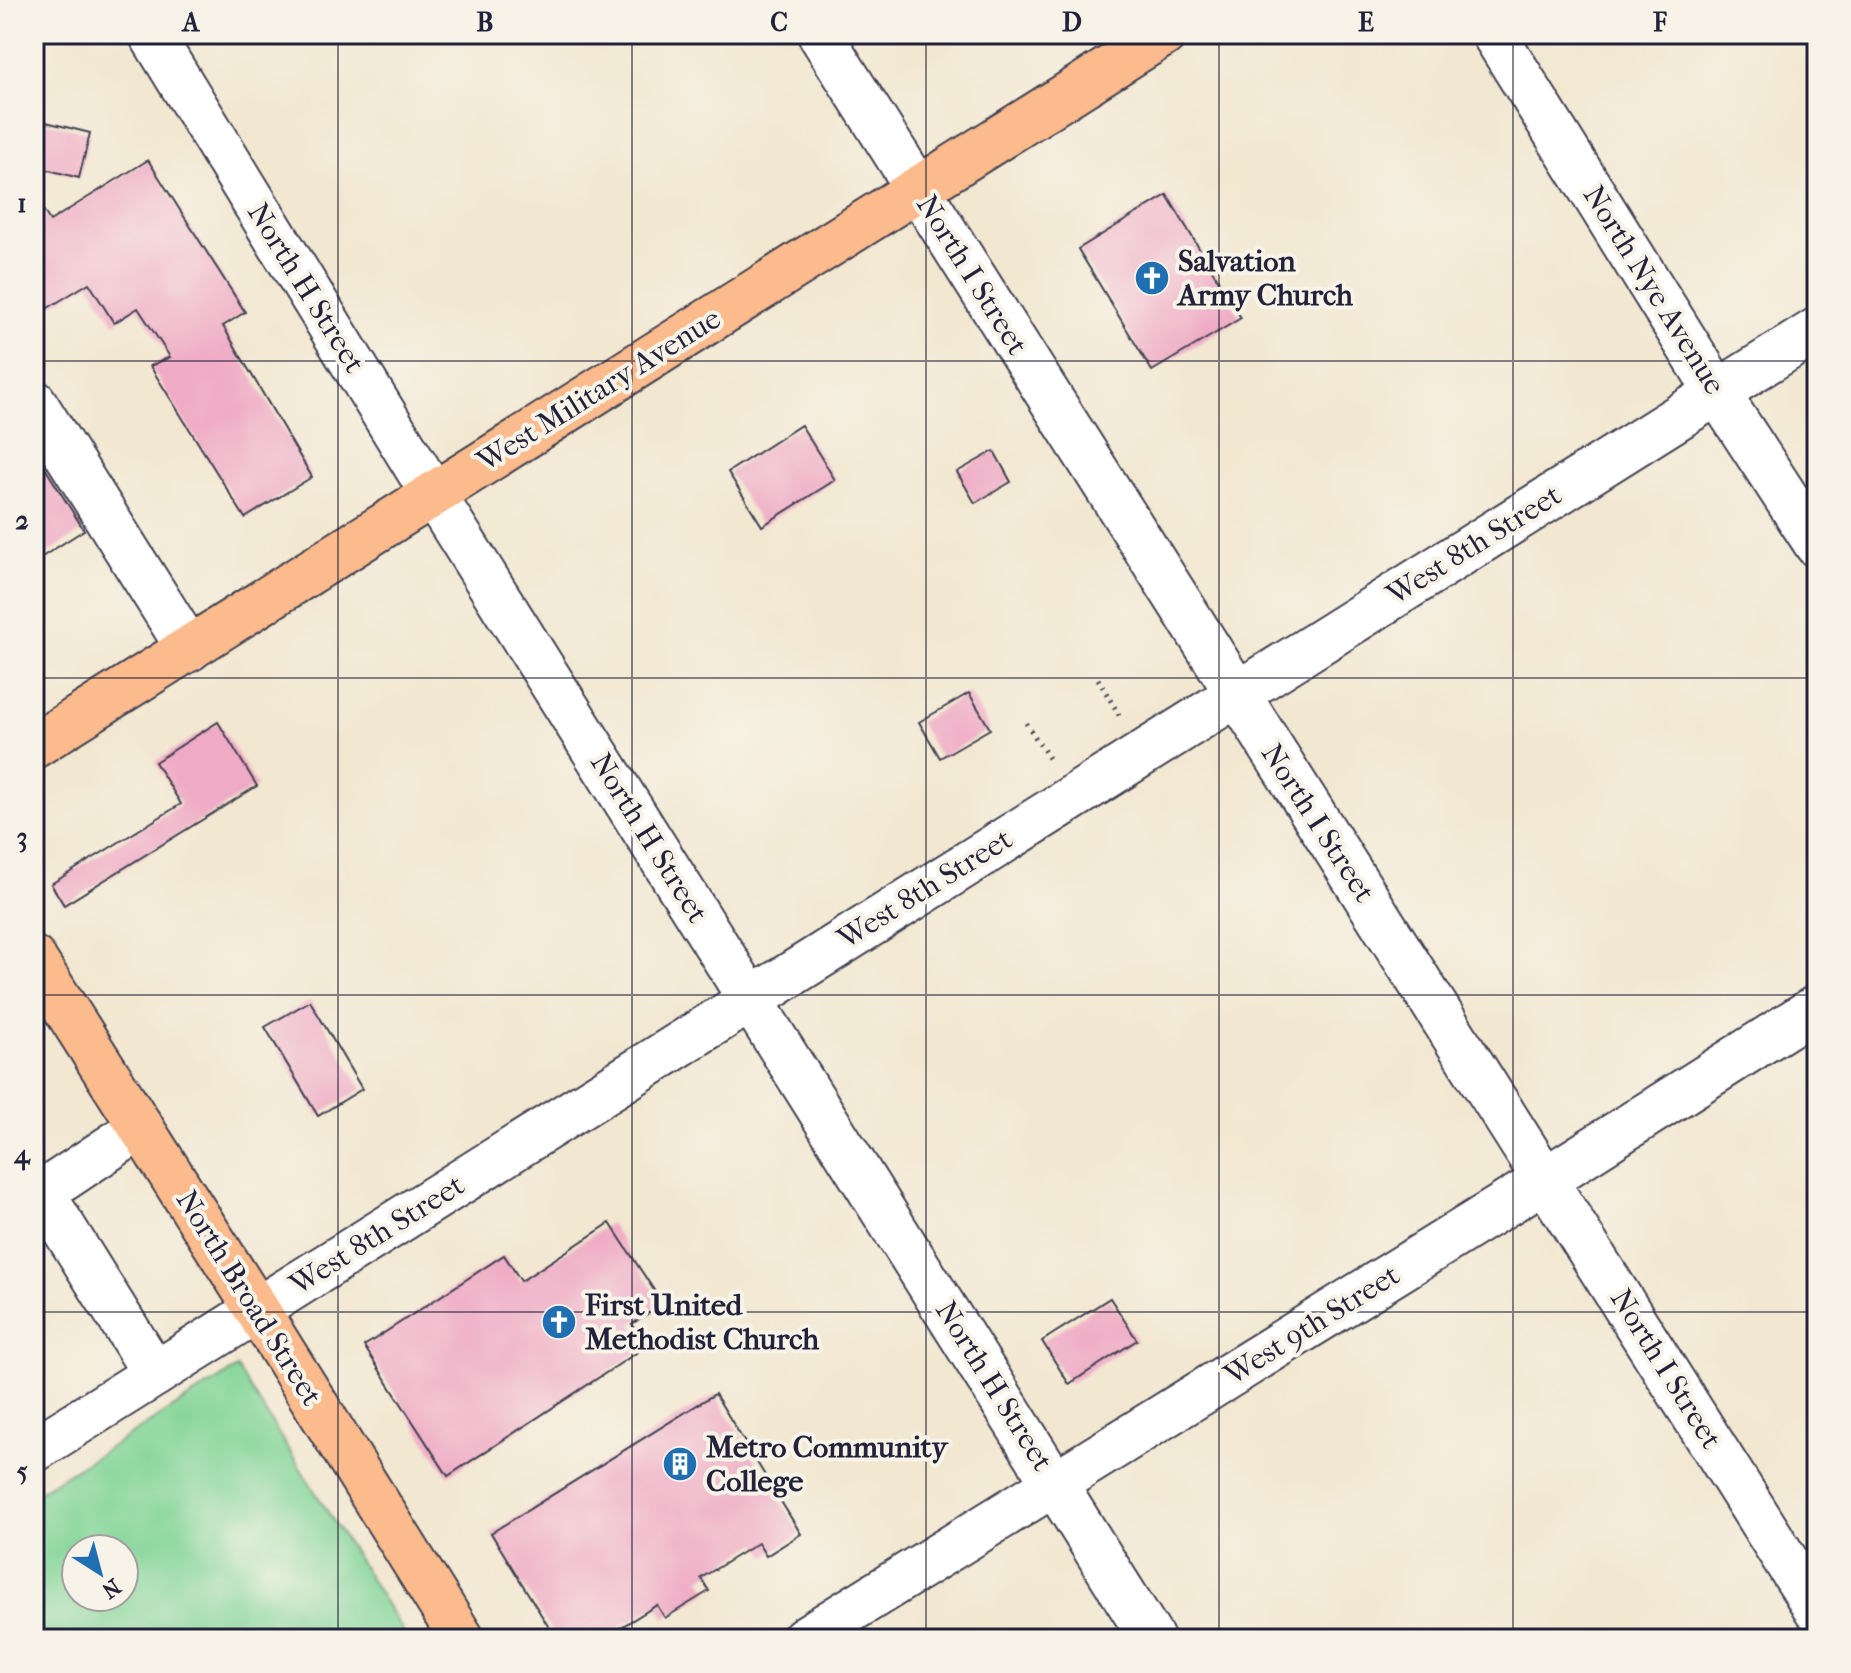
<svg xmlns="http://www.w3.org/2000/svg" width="1851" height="1673" viewBox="0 0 1851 1673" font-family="'IM FELL French Canon',serif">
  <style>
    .green { fill: #80d496; stroke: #517b68; stroke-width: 2; fill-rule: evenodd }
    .building { fill: #efabc5 }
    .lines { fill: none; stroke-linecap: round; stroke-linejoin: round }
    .minor-casing { stroke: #414051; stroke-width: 48 }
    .major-casing { stroke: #414051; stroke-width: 48 }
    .path { stroke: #414051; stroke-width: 5; stroke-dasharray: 2 6; stroke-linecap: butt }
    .minor { stroke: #fff; stroke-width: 44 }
    .major { stroke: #fbbb8c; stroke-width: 44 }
    .grid { fill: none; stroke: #22223b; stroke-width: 2; stroke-opacity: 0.55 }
    .labels { text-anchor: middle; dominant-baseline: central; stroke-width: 8; stroke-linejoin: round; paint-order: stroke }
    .poi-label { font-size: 30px; font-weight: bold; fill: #22223b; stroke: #f7f3e8; text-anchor: start }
    .street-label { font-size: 30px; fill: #22223b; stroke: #f7f3e8 }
    .neatline { fill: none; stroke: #22223b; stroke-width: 3 }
    .grid-label { font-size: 26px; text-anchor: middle; font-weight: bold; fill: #22223b }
  </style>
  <rect width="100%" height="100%" fill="#f7f3e8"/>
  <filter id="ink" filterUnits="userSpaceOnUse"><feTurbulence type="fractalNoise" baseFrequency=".0125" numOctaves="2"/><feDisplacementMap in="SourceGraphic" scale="16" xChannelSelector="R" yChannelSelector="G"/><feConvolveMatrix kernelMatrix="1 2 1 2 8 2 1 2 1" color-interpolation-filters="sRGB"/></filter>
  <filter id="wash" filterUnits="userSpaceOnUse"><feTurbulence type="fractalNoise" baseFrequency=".006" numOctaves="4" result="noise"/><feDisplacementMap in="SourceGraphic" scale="32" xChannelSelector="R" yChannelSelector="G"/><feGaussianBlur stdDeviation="1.8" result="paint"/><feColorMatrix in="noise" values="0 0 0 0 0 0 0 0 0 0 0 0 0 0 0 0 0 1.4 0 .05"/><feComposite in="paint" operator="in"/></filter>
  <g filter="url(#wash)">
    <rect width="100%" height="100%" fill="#f2e7d0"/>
    <!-- green -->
    <path class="green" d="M237 1368 408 1639H34V1495ZM76 1549H124V1597H76Z"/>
    <g id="blocks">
      <!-- building -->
      <g class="building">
        <path d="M34 119 90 133 79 178 34 166Z"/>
        <path d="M148 160 245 312 223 326 312 477 245 518 150 366 170 357 138 308 114 323 89 283 43 311 34 297V196L50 221Z"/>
        <path d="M1167 195 1241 318 1152 371 1078 249Z"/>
        <path d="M801 425 835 480 762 526 728 472Z"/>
        <path d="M994 451 1011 482 975 503 957 472Z"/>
        <path d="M45 468 84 530 34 562V474Z"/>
        <path d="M969 693 990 729 940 758 919 722Z"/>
        <path d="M218 722 257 786 64 905 51 884 181 804 155 762Z"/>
        <path d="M310 1001 362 1089 318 1116 265 1027Z"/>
        <path d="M610 1223 663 1304 632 1324 647 1346 448 1476 364 1346 504 1255 521 1281Z"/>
        <path d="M1110 1298 1137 1340 1069 1384 1042 1341Z"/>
        <path d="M715 1394 801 1534 766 1556 758 1543 701 1578 709 1591 665 1618 657 1605 602 1639H556L491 1533Z"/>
      </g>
    </g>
  </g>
  <g filter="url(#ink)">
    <use href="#blocks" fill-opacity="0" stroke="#414051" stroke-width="2"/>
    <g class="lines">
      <!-- minor casing -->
      <g class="minor-casing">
        <g id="minor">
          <path d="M151 34 433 494 1152 1639"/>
          <path d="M820 34C1150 561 1486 1084 1817 1610"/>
          <path d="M1494 34 1717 392 1817 545"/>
          <path d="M34 402 189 649"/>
          <path d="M42 1193 155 1374"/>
          <path d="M34 1196 42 1193 141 1127"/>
          <path d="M34 1450 1817 330"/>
          <path d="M804 1639 1546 1179 1817 1007"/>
        </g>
      </g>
      <!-- major casing -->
      <g class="major-casing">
        <g id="major">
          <path d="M34 746 1164 34"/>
          <path d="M34 959 257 1310 462 1639"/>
        </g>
      </g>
      <!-- path -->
      <g class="path">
        <path d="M1098 679 1122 720"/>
        <path d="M1026 723 1052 763"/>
      </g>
      <!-- minor -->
      <use href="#minor" class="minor"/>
      <!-- major -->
      <use href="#major" class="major"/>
    </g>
  </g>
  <!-- grid -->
  <path class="grid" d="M338 34V1639M632 34V1639M926 34V1639M1219 34V1639M1513 34V1639M34 361H1817M34 678H1817M34 995H1817M34 1312H1817"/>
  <!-- icons -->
  <defs>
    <g id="church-disc" transform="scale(1.8)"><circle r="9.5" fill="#1f6fb2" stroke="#f7f3e8"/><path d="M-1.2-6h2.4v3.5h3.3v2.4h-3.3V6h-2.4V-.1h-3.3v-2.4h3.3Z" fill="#fff"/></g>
    <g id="building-disc" transform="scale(1.8)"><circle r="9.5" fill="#1f6fb2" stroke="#f7f3e8"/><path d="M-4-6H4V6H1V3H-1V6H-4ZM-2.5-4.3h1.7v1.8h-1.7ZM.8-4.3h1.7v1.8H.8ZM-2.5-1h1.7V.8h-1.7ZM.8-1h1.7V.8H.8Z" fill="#fff"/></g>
  </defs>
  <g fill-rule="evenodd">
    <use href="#church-disc" x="1152" y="278"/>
    <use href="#church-disc" x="559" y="1322"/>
    <use href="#building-disc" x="680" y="1464"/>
  </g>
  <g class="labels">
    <!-- poi labels -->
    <g class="poi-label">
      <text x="1178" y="261">Salvation<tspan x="1178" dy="34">Army Church</tspan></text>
      <text x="585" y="1305">First United<tspan x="585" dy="34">Methodist Church</tspan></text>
      <text x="706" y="1447">Metro Community<tspan x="706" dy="34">College</tspan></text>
    </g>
    <!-- street labels -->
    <g class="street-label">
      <text transform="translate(972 275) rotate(58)">North I Street</text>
      <text transform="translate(306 288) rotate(58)">North H Street</text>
      <text transform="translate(1654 290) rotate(58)">North Nye Avenue</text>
      <text transform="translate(599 390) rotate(-32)">West Military Avenue</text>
      <text transform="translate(1474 545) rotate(-32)">West 8th Street</text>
      <text transform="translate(1318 823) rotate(57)">North I Street</text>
      <text transform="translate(649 838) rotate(58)">North H Street</text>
      <text transform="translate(925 889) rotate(-32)">West 8th Street</text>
      <text transform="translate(377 1235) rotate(-32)">West 8th Street</text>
      <text transform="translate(249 1298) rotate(58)">North Broad Street</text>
      <text transform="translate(1312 1325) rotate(-32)">West 9th Street</text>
      <text transform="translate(1666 1369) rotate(58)">North I Street</text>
      <text transform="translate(994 1386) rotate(58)">North H Street</text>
    </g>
  </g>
  <!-- margin -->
  <rect width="1851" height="1673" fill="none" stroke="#f7f3e8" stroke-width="88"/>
  <!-- north arrow -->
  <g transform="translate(100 1573) rotate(144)"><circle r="38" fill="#f7f3e8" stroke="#a29fa3" stroke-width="2"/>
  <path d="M0-6L14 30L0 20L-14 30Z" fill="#1f6fb2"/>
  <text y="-12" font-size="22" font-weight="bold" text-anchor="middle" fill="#22223b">N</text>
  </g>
  <rect x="44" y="44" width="1763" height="1585" class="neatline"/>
  <g class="grid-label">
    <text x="191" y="31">A</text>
    <text x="485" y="31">B</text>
    <text x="779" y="31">C</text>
    <text x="1072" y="31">D</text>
    <text x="1366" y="31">E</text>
    <text x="1660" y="31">F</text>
    <text x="22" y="212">1</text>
    <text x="22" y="529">2</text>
    <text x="22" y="846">3</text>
    <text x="22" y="1163">4</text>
    <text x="22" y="1480">5</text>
  </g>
</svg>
